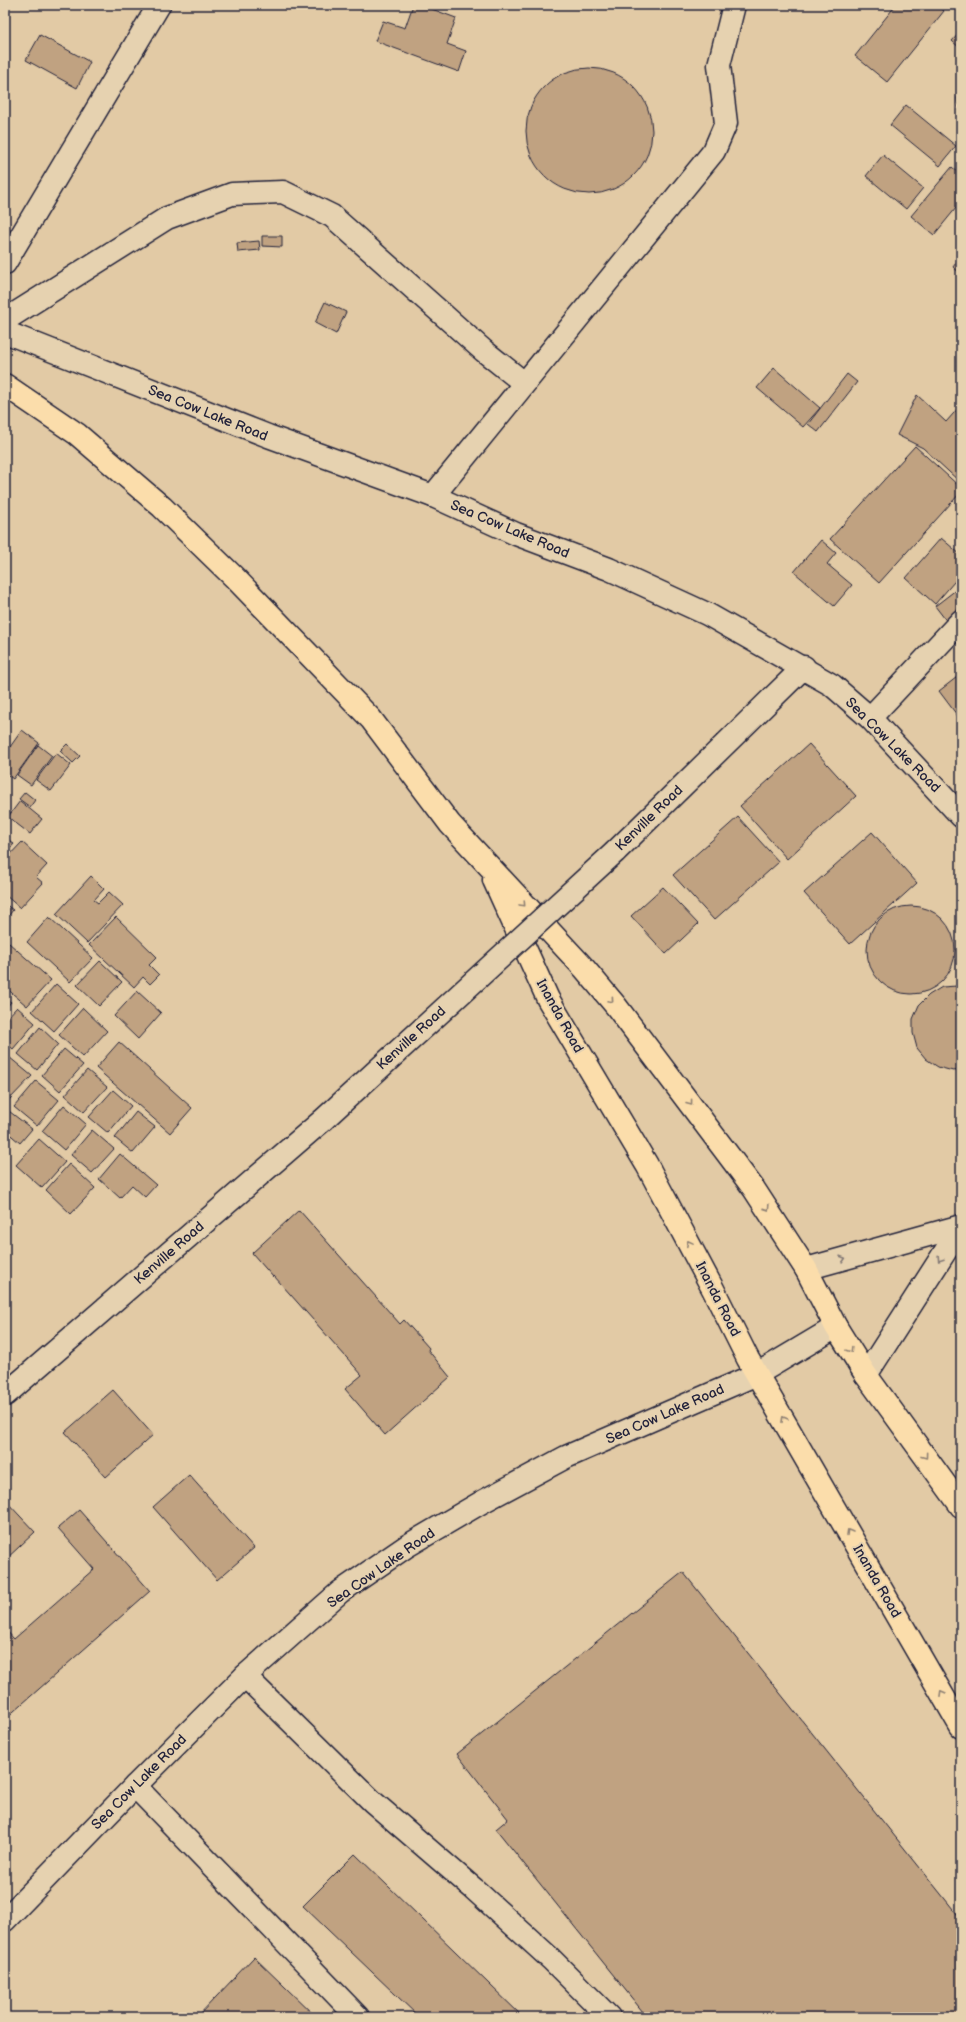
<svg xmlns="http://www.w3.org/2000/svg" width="966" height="2022" viewBox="0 0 966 2022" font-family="'Balsamiq Sans',sans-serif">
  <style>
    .building { fill: #c0a281; stroke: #22223b }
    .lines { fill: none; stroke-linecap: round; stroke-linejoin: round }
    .minor-casing { stroke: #22223b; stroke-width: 25 }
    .major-casing { stroke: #22223b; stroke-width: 25 }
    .minor { stroke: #e6d2b0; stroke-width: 22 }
    .major { stroke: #fbddab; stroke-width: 22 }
    .minor-bridge-casing { stroke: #22223b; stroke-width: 25; stroke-linecap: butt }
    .minor-bridge { stroke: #e6d2b0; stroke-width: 22 }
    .oneway { stroke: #8e8073 }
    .oneway2 { stroke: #847a76 }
    .labels { text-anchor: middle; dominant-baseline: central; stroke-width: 4; stroke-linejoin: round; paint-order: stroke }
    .street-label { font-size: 14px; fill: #22223b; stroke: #e6d2b0 }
  </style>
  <rect width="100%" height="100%" fill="#e2caa5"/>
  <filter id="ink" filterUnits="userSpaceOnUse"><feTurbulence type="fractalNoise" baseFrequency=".025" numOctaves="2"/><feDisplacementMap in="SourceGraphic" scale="8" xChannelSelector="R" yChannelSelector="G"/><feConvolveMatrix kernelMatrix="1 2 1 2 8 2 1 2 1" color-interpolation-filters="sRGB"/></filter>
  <g filter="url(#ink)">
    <!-- building -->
    <g class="building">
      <path d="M413 5H421L456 18 447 44 466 51 459 72 375 41 383 21 405 28Z"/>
      <path d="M896 5H937L944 11 887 82 855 56Z"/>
      <path d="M961 31V49L952 41Z"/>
      <path d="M40 35 90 62 77 88 26 60Z"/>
      <circle cx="589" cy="131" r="63"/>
      <path d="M961 87V114L958 109 957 98Z"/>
      <path d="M906 105 956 146 940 166 890 125Z"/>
      <path d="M883 155 923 188 906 209 866 176Z"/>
      <path d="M952 167 961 175V202L934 235 911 216Z"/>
      <path d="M262 236H282V247L262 246Z"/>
      <path d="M259 241 260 250 238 252 237 243Z"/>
      <path d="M961 256V274L953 267Z"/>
      <path d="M325 302 346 312 336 334 315 323Z"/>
      <path d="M774 368 820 408 803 427 757 388Z"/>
      <path d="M847 374 857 382 818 432 808 424Z"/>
      <path d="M917 395 946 422 961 405V483L923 448 897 435Z"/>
      <path d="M915 446 961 488V492L879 583 830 539Z"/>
      <path d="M941 538 961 555V574L935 604 906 578Z"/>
      <path d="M821 540 836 553 827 564 852 585 834 606 794 572Z"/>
      <path d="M961 586V640L935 606Z"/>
      <path d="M961 674V718L960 719 939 691Z"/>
      <path d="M22 730 39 743 13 779 5 773V754Z"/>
      <path d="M67 744 80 756 73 763 60 751Z"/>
      <path d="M809 744 856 796 787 859 740 806Z"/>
      <path d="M38 745 52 756 31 785 17 775Z"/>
      <path d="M56 753 71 765 51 791 36 780Z"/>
      <path d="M25 792 35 800 30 807 19 799Z"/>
      <path d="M20 801 42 819 30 834 8 817Z"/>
      <path d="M738 817 779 862 714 920 673 875Z"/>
      <path d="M872 832 917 883 850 944 804 893Z"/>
      <path d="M5 837 14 844 5 854Z"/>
      <path d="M22 842 47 865 36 877 43 883 20 908 5 895V860Z"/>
      <path d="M91 876 104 889 94 900 98 903 109 892 123 905 87 943 56 914Z"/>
      <path d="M663 887 698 924 666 954 631 916Z"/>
      <path d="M5 904 13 910 5 920Z"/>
      <circle cx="911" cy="950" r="44"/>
      <path d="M49 917 93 958 70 982 27 942Z"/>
      <path d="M116 917 157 957 149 965 159 975 150 984 143 977 134 987 89 945Z"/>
      <path d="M9 943 51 980 27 1006 5 987V973L9 968 5 964V947Z"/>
      <path d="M100 961 122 982 99 1006 77 985Z"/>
      <path d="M56 984 78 1004 54 1031 32 1011Z"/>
      <path d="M957 986H961V1070L953 1071 938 1067 926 1059 917 1048 913 1033V1019L919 1005 929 995 942 987Z"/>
      <path d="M137 991 161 1013 138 1039 114 1016Z"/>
      <path d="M5 997 11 1002 5 1009Z"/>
      <path d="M17 1007 35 1023 13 1049 5 1042V1020Z"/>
      <path d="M83 1008 107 1031 83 1057 59 1035Z"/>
      <path d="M40 1027 58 1044 37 1070 18 1054Z"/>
      <path d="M119 1042 192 1108 170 1133 96 1068Z"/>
      <path d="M64 1049 83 1065 60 1091 42 1075Z"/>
      <path d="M9 1057 32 1076 8 1101 5 1098V1062Z"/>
      <path d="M87 1070 107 1087 84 1112 65 1095Z"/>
      <path d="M36 1081 59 1100 37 1126 14 1107Z"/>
      <path d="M113 1090 131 1106 108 1133 89 1117Z"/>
      <path d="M64 1105 86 1124 64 1150 42 1131Z"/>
      <path d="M5 1108 32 1129 20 1143 5 1130Z"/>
      <path d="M136 1112 155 1127 133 1153 115 1138Z"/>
      <path d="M92 1130 114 1149 92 1173 71 1155Z"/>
      <path d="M39 1139 65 1162 42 1188 16 1165Z"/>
      <path d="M120 1154 156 1185 145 1197 132 1185 120 1198 99 1179Z"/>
      <path d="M69 1164 95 1188 71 1214 46 1190Z"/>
      <path d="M299 1210 400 1324 404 1320 429 1348 428 1350 450 1377 385 1435 345 1389 362 1375 274 1276 273 1277 252 1253Z"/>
      <path d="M113 1390 153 1435 106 1477 65 1432Z"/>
      <path d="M189 1475 254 1548 217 1580 153 1507Z"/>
      <path d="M5 1500 35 1532 5 1560Z"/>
      <path d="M79 1510 150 1591 5 1719V1629L14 1639 94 1569 58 1528Z"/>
      <path d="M683 1572 961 1919V2017H691L688 2013 683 2017H647L496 1829 508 1819 457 1754Z"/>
      <path d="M355 1854 523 2017H419L303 1906Z"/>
      <path d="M254 1957 316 2017H197Z"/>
    </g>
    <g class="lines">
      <!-- minor casing -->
      <g class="minor-casing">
        <g id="minor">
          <path d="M5 263 159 5"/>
          <path d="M5 320 167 218 232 194 283 192 332 216 484 351 524 383"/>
          <path d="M5 332 268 436 433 496 516 534 609 569 707 614 832 685 870 718 961 816"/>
          <path d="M433 496 714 151 726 123 719 65 734 5"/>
          <path d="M870 718 961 621"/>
          <path d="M615 852 804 667"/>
          <path d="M806 1269 961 1226"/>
          <path d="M866 1375 961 1227"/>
          <path d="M5 1395 323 1120"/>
          <path d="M245 1676 373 1802 474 1889 551 1959 609 2017"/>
          <path d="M135 1786 358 2017"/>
          <path d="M5 1920 135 1786 245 1676 340 1592 407 1546 482 1502 566 1457 757 1374 836 1327"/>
        </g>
      </g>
      <!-- major casing -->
      <g class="major-casing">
        <g id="major">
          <path d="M5 385 77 434 162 507 235 578 371 719 450 824 584 968 616 1006 754 1189 806 1269 836 1327 866 1375 961 1506"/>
          <path d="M494 880 548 999 647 1165 713 1289 748 1359 961 1727"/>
        </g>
      </g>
      <!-- minor -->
      <use href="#minor" class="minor"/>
      <!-- major -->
      <use href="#major" class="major"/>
      <!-- minor-bridge casing -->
      <g class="minor-bridge-casing">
        <path id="minor-bridge" d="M323 1120 615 852"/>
      </g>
      <!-- minor-bridge -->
      <use href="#minor-bridge" class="minor-bridge"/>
    </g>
    <!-- one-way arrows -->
    <defs><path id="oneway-chevron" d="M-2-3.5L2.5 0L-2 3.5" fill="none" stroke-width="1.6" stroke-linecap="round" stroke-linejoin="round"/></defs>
    <g class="oneway">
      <use href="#oneway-chevron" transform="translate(523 904) rotate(47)"/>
      <use href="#oneway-chevron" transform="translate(611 1000) rotate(49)"/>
      <use href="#oneway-chevron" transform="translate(690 1103) rotate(53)"/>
      <use href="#oneway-chevron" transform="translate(767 1208) rotate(57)"/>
      <use href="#oneway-chevron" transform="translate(689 1243) rotate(-118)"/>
      <use href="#oneway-chevron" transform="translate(850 1350) rotate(58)"/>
      <use href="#oneway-chevron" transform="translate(784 1419) rotate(-120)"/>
      <use href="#oneway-chevron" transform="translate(925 1456) rotate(54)"/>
      <use href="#oneway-chevron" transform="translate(849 1532) rotate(-120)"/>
      <use href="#oneway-chevron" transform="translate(942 1693) rotate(-120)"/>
    </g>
    <g class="oneway2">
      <use href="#oneway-chevron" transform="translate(843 1259) rotate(-16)"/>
      <use href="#oneway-chevron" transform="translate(940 1259) rotate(123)"/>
    </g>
  </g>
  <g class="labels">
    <!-- street labels -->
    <g class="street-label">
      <text transform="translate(208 413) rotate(22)">Sea Cow Lake Road</text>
      <text transform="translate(510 529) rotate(23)">Sea Cow Lake Road</text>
      <text transform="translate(893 745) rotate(45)">Sea Cow Lake Road</text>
      <text transform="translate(649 818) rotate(-44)">Kenville Road</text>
      <text transform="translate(560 1016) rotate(61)">Inanda Road</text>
      <text transform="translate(411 1038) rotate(-42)">Kenville Road</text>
      <text transform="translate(169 1253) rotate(-41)">Kenville Road</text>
      <text transform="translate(718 1299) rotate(63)">Inanda Road</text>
      <text transform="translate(665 1414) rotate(-24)">Sea Cow Lake Road</text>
      <text transform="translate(381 1568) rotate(-35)">Sea Cow Lake Road</text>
      <text transform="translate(877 1581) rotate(60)">Inanda Road</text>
      <text transform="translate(139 1782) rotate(-45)">Sea Cow Lake Road</text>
    </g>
  </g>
  <!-- margin -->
  <rect width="966" height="2022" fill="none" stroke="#e6d2b0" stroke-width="20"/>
  <rect x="10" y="10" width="946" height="2002" fill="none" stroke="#22223b" stroke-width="1.5" filter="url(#ink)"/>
</svg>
